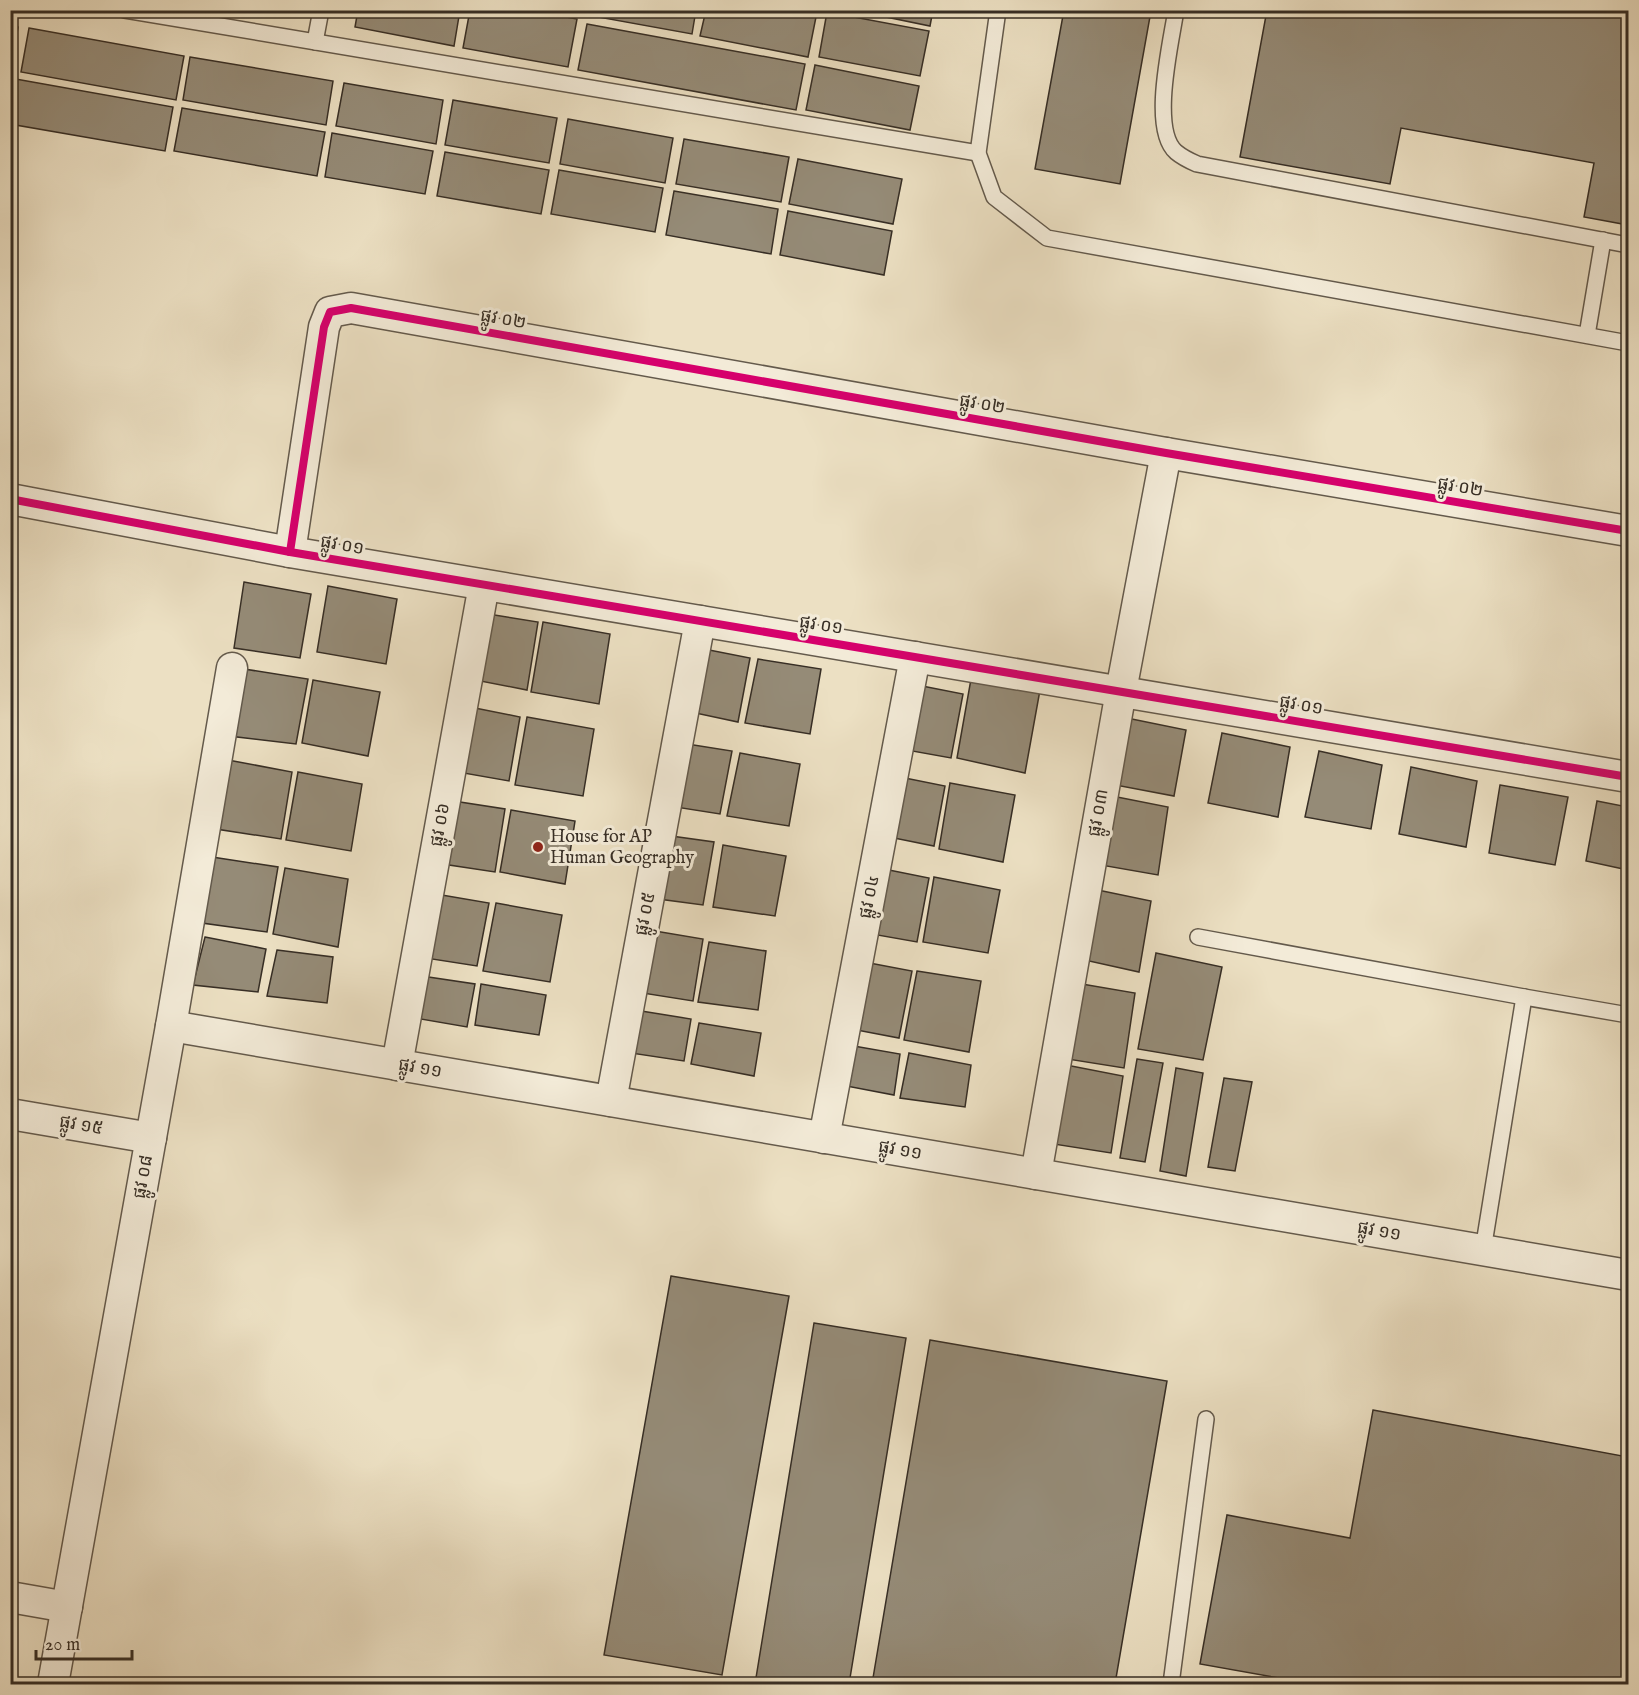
<svg xmlns="http://www.w3.org/2000/svg" width="1639" height="1695" viewBox="0 0 1639 1695" font-family="'IM FELL English','Noto Sans Khmer',serif">
  <style>
    .building { fill: #958b77; stroke: #372e25; stroke-width: 1.5 }
    .lines { fill: none; stroke-linecap: round; stroke-linejoin: round }
    .service-casing { stroke: #645a4c; stroke-width: 18 }
    .minor-casing { stroke: #645a4c; stroke-width: 33 }
    .service { stroke: #f3ebd8; stroke-width: 15 }
    .minor { stroke: #f3ebd8; stroke-width: 30 }
    .cycleway-casing { stroke: #f3ebd8; stroke-width: 11 }
    .cycleway { stroke: #d6006c; stroke-width: 8 }
    .poi-dot { fill: #8f2418; stroke: #f3ebd8; stroke-width: 2 }
    .labels { text-anchor: middle; dominant-baseline: central; stroke-width: 6; stroke-linejoin: round; paint-order: stroke }
    .street-label { font-size: 18px; fill: #372e25; stroke: #f3ebd8 }
    .poi-label { font-size: 18px; fill: #372e25; stroke: #f3ebd8; text-anchor: start }
  </style>
  <rect width="100%" height="100%" fill="#ece0c3"/>
  <filter id="stains"><feTurbulence type="fractalNoise" baseFrequency=".00333" numOctaves="4"/><feColorMatrix values="0 0 0 0 .2 0 0 0 0 .09 0 0 0 0 .02 0 0 0 .5 -.17"/></filter>
  <radialGradient id="worn" r=".72"><stop offset=".6" stop-color="#630" stop-opacity="0"/><stop offset="1" stop-color="#630" stop-opacity=".3"/></radialGradient>
  <!-- building -->
  <g class="building">
    <path d="M262 10H300L299 17Z"/>
    <path d="M358 10H460L454 46 355 27Z"/>
    <path d="M470 10H529L577 19 568 67 463 48Z"/>
    <path d="M588 10H696L692 34 587 15Z"/>
    <path d="M706 10 817 12 808 57 700 36Z"/>
    <path d="M852 10H933L930 26Z"/>
    <path d="M1064 10 1151 11 1120 184 1035 169Z"/>
    <path d="M1267 10H1628V225L1584 217 1594 163 1401 128 1390 184 1240 157Z"/>
    <path d="M827 12 929 31 920 76 819 57Z"/>
    <path d="M587 24 805 64 796 110 578 70Z"/>
    <path d="M10 25 18 27 11 70H10Z"/>
    <path d="M29 28 184 56 176 100 21 72Z"/>
    <path d="M190 57 333 81 326 125 183 100Z"/>
    <path d="M815 65 919 86 910 130 806 110Z"/>
    <path d="M10 78 173 107 165 151 10 124Z"/>
    <path d="M344 83 443 100 436 144 336 126Z"/>
    <path d="M453 100 557 118 549 163 445 145Z"/>
    <path d="M182 108 325 132 317 176 174 151Z"/>
    <path d="M568 119 673 138 665 183 560 164Z"/>
    <path d="M332 133 433 151 425 194 325 177Z"/>
    <path d="M684 139 789 157 781 202 676 184Z"/>
    <path d="M445 152 549 170 541 214 437 196Z"/>
    <path d="M798 159 902 179 893 224 789 204Z"/>
    <path d="M559 170 663 188 655 232 551 214Z"/>
    <path d="M674 191 778 209 771 254 666 235Z"/>
    <path d="M788 211 892 231 884 275 780 255Z"/>
    <path d="M244 582 311 594 300 658 234 648Z"/>
    <path d="M328 586 397 599 386 664 317 652Z"/>
    <path d="M482 613 538 622 527 690 470 679Z"/>
    <path d="M543 622 610 634 599 704 531 692Z"/>
    <path d="M699 648 750 658 738 722 686 711Z"/>
    <path d="M758 659 821 669 810 734 745 723Z"/>
    <path d="M244 669 308 679 296 744 229 736Z"/>
    <path d="M971 679 1040 690 1025 773 957 758Z"/>
    <path d="M313 680 380 692 368 756 302 743Z"/>
    <path d="M912 684 963 694 951 758 901 749Z"/>
    <path d="M465 706 520 717 509 781 452 771Z"/>
    <path d="M527 717 594 729 583 796 515 785Z"/>
    <path d="M1122 717 1186 730 1174 796 1110 784Z"/>
    <path d="M1222 733 1290 747 1278 817 1208 803Z"/>
    <path d="M681 743 732 751 720 814 669 806Z"/>
    <path d="M1319 751 1382 765 1371 829 1305 817Z"/>
    <path d="M740 753 800 764 789 826 727 816Z"/>
    <path d="M228 760 292 772 281 839 216 829Z"/>
    <path d="M1411 767 1477 781 1466 847 1399 834Z"/>
    <path d="M298 772 362 784 351 851 286 840Z"/>
    <path d="M895 776 945 786 934 846 884 836Z"/>
    <path d="M950 783 1015 795 1003 862 939 849Z"/>
    <path d="M1500 785 1568 797 1555 865 1489 853Z"/>
    <path d="M1107 795 1168 807 1158 875 1095 864Z"/>
    <path d="M447 800 505 809 495 872 436 863Z"/>
    <path d="M1597 801 1628 807V870L1586 861Z"/>
    <path d="M511 810 575 821 565 884 500 872Z"/>
    <path d="M664 835 714 842 703 905 651 898Z"/>
    <path d="M723 845 786 856 775 916 713 907Z"/>
    <path d="M212 857 278 867 267 932 202 923Z"/>
    <path d="M285 868 348 879 338 947 273 934Z"/>
    <path d="M879 868 929 878 917 942 866 933Z"/>
    <path d="M934 877 1000 890 988 953 923 942Z"/>
    <path d="M1093 889 1151 901 1139 972 1080 959Z"/>
    <path d="M430 893 489 903 477 966 419 957Z"/>
    <path d="M496 903 562 915 550 982 483 971Z"/>
    <path d="M649 930 703 939 693 1001 636 992Z"/>
    <path d="M205 937 266 949 258 992 193 985Z"/>
    <path d="M709 942 766 951 758 1010 698 1002Z"/>
    <path d="M277 950 333 957 327 1003 267 996Z"/>
    <path d="M1156 953 1222 967 1203 1060 1138 1049Z"/>
    <path d="M859 961 912 971 899 1038 846 1028Z"/>
    <path d="M917 971 981 981 969 1052 904 1040Z"/>
    <path d="M415 975 475 984 467 1027 409 1017Z"/>
    <path d="M1076 983 1135 993 1124 1068 1061 1058Z"/>
    <path d="M481 984 546 995 539 1035 475 1025Z"/>
    <path d="M635 1010 691 1019 684 1061 624 1052Z"/>
    <path d="M699 1023 761 1033 754 1076 691 1064Z"/>
    <path d="M848 1045 900 1054 894 1095 841 1085Z"/>
    <path d="M909 1053 971 1065 965 1107 900 1098Z"/>
    <path d="M1137 1059 1163 1063 1145 1162 1120 1158Z"/>
    <path d="M1061 1064 1123 1076 1111 1153 1047 1143Z"/>
    <path d="M1176 1068 1203 1073 1186 1176 1160 1171Z"/>
    <path d="M1224 1078 1252 1082 1235 1171 1208 1167Z"/>
    <path d="M671 1276 789 1296 722 1675 604 1655Z"/>
    <path d="M814 1323 906 1338 849 1684H755Z"/>
    <path d="M930 1340 1167 1381 1115 1684H872Z"/>
    <path d="M1373 1410 1628 1457V1684H1313L1200 1664 1227 1515 1350 1538Z"/>
  </g>
  <g class="lines">
    <!-- service casing -->
    <g class="service-casing">
      <g id="service">
        <path d="M125 10 978 153"/>
        <path d="M998 10 978 153 994 197 1047 238 1628 343"/>
        <path d="M1176 10C1171 43 1150 129 1176 152 1182 157 1190 161 1197 164L1628 245"/>
        <path d="M315 42 321 10"/>
        <path d="M1587 335 1603 240"/>
        <path d="M1198 937 1524 997 1628 1015"/>
        <path d="M1483 1250 1524 997"/>
        <path d="M1171 1684 1206 1419"/>
      </g>
    </g>
    <!-- minor casing -->
    <g class="minor-casing">
      <g id="minor">
        <path d="M10 499 290 552 1628 777"/>
        <path d="M290 552 324 327 330 312 351 308 1166 453 1628 531"/>
        <path d="M171 1026 1628 1275"/>
        <path d="M397 1065 484 585"/>
        <path d="M611 1101 700 621"/>
        <path d="M10 1114 151 1138"/>
        <path d="M824 1138 915 657"/>
        <path d="M1036 1174 1121 691 1166 453"/>
        <path d="M10 1597 67 1607"/>
        <path d="M53 1684 171 1026 232 668"/>
      </g>
    </g>
    <!-- service -->
    <use href="#service" class="service"/>
    <!-- minor -->
    <use href="#minor" class="minor"/>
    <!-- cycleway casing -->
    <g class="cycleway-casing">
      <g id="cycleway">
        <path d="M10 499 290 552 1628 777"/>
        <path d="M290 552 324 327 330 312 351 308 1166 453 1628 531"/>
      </g>
    </g>
    <!-- cycleway -->
    <use href="#cycleway" class="cycleway"/>
  </g>
  <!-- markers -->
  <circle class="poi-dot" cx="538" cy="847" r="6"/>
  <g class="labels">
    <!-- street labels -->
    <g class="street-label">
      <text transform="translate(503 320) rotate(10)">ផ្លូវ ០២</text>
      <text transform="translate(982 405) rotate(10)">ផ្លូវ ០២</text>
      <text transform="translate(1460 488) rotate(10)">ផ្លូវ ០២</text>
      <text transform="translate(342 546) rotate(10)">ផ្លូវ ០១</text>
      <text transform="translate(821 626) rotate(9)">ផ្លូវ ០១</text>
      <text transform="translate(1301 706) rotate(10)">ផ្លូវ ០១</text>
      <text transform="translate(1099 813) rotate(-80)">ផ្លូវ ០៣</text>
      <text transform="translate(441 825) rotate(-80)">ផ្លូវ ០៦</text>
      <text transform="translate(870 897) rotate(-79)">ផ្លូវ ០៤</text>
      <text transform="translate(646 914) rotate(-79)">ផ្លូវ ០៥</text>
      <text transform="translate(420 1069) rotate(10)">ផ្លូវ ១១</text>
      <text transform="translate(81 1126) rotate(10)">ផ្លូវ ១៥</text>
      <text transform="translate(900 1151) rotate(10)">ផ្លូវ ១១</text>
      <text transform="translate(144 1177) rotate(-80)">ផ្លូវ ០៨</text>
      <text transform="translate(1379 1232) rotate(10)">ផ្លូវ ១១</text>
    </g>
    <!-- poi labels -->
    <g class="poi-label">
      <text x="550" y="837">House for AP<tspan x="550" dy="21">Human Geography</tspan></text>
    </g>
  </g>
  <!-- margin -->
  <rect width="1639" height="1695" fill="none" stroke="#ece0c3" stroke-width="36"/>
  <rect x="12" y="12" width="1615" height="1671" fill="none" stroke="#372e25" stroke-width="3"/>
  <rect x="18" y="18" width="1603" height="1659" fill="none" stroke="#372e25" stroke-width="1.5"/>
  <!-- scale -->
  <path d="M36 1650v9h96v-9" fill="none" stroke="#372e25" stroke-width="3"/>
  <text x="45" y="1650" font-size="18" fill="#372e25" stroke="#f3ebd8" stroke-width="4.5" paint-order="stroke">20 m</text>
  <rect width="100%" height="100%" filter="url(#stains)"/>
  <rect width="100%" height="100%" fill="url(#worn)"/>
</svg>
